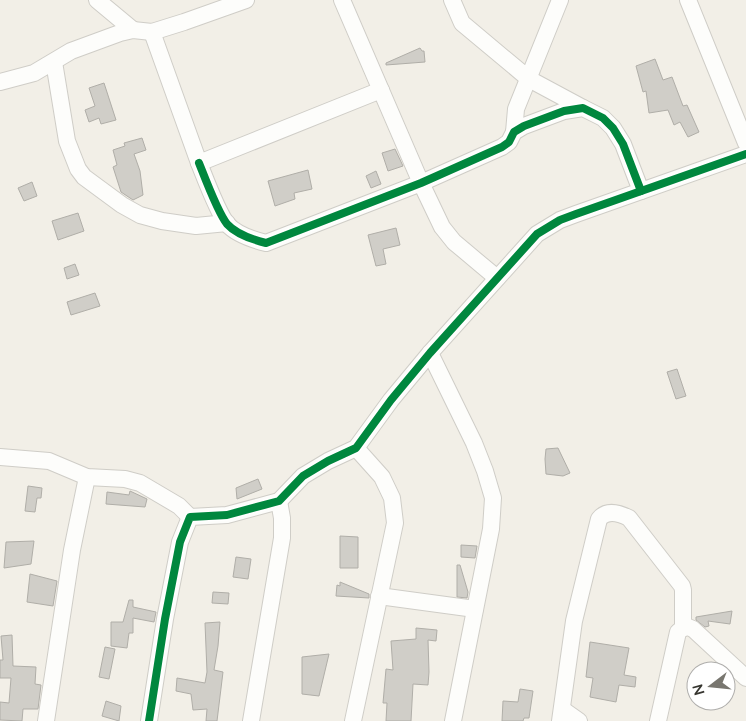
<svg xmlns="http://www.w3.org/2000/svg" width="746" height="721" viewBox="0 0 746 721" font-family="Lato,sans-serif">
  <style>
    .building { fill: #d0cec8; stroke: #b0aea8 }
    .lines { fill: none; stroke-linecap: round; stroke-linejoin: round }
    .street-casing { stroke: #cfcdc7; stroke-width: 18 }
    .street { stroke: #fdfdfb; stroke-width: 16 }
    .cycleway-casing { stroke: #fff; stroke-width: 11 }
    .cycleway { stroke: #00873e; stroke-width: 8 }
  </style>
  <rect width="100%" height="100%" fill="#f2efe7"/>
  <!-- building -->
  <g class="building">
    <path d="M420 48 422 51H424L425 62 386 65V63Z"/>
    <path d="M655 59 663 80 672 77 683 106 687 105 699 132 688 137 680 122 674 125 668 110 649 113 646 91 643 92 636 66Z"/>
    <path d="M104 83 116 120 101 124 99 118 89 122 85 110 95 106 89 88Z"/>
    <path d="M142 138 146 150 134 154 140 171 143 195 133 200 121 192 113 167 117 165 113 150 125 146 124 143Z"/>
    <path d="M395 149 403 166 388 171 382 153Z"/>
    <path d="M308 170 312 189 294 193 295 199 275 206 268 181Z"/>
    <path d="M376 171 381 184 371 188 366 176Z"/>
    <path d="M32 182 37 196 24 201 18 188Z"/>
    <path d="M78 213 84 231 58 240 52 221Z"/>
    <path d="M396 228 400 245 383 249 386 264 376 266 368 235Z"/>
    <path d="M75 264 79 275 67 279 64 268Z"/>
    <path d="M95 293 100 306 71 315 67 302Z"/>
    <path d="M677 369 686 396 676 399 667 372Z"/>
    <path d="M558 448 570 473 563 476 546 474 545 459 546 449Z"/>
    <path d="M258 479 262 489 237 499 236 488Z"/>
    <path d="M28 486 42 488 41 498H37L35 512 25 511Z"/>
    <path d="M130 491 147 499 145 507 106 504 107 492 129 495Z"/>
    <path d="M340 536 358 537V568H340Z"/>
    <path d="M34 541 31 564 4 568 6 542Z"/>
    <path d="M461 545 477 546 475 558 461 557Z"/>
    <path d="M236 557 251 559 248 579 233 577Z"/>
    <path d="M457 565H460L468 592 467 598 457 597Z"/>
    <path d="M30 574 57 581 53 606 27 602Z"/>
    <path d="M340 582 369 594V598L336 596 337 585 340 586Z"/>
    <path d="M213 592 229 593 228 604 212 603Z"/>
    <path d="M129 600H133V607L156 612 154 622 133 618V633H129L127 648 111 646V622H123Z"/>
    <path d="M732 611 730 624 708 621 709 626 705 627 696 620V617Z"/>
    <path d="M220 622 218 646 214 670 223 672 217 721H206L207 709 193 710 191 694 176 691 177 678 205 683 207 672 205 623Z"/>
    <path d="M416 628 437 630 436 641 428 640 429 672 428 685 413 684 411 721H386L387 703H383L386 669 393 670 391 641 416 639Z"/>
    <path d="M12 635 13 666 36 667 35 684 41 685 38 709H23L22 721 0 720V702L9 703 11 678H0V660H3L1 636Z"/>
    <path d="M590 642 629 648 624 675 636 677 635 687 619 685 616 702 590 697 593 678 586 677Z"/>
    <path d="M105 647 115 649 109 679 99 677Z"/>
    <path d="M329 654 319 696 302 694V657Z"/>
    <path d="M520 689 533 691 529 718H524L523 721H502L503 701 518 702Z"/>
    <path d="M106 701 121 706 119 721 102 716Z"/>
  </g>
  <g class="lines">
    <!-- street casing -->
    <g class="street-casing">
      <g id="street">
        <path d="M97 0 133 30"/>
        <path d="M246 0 184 22 152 32 199 163 381 90"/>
        <path d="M342 0 421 183 442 227 454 242 497 278"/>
        <path d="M452 0 462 23 529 79 583 108"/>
        <path d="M688 0 746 143"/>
        <path d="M54 62 67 141 78 169 84 177 122 205 140 215 162 221 196 226 227 223"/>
        <path d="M0 82 34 73 71 51 120 33 133 30 152 32"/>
        <path d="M514 132 516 109 560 0"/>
        <path d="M199 163C205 178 218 213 227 224 236 234 254 240 266 243L421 183 502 147 509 142 514 132 524 126 564 111 583 108 603 118 613 128 623 144 641 191"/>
        <path d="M430 353 474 443 485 471 493 498 491 529 453 721"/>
        <path d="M0 457 49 461 87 477 125 479 140 483 179 506 190 517"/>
        <path d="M379 596 475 609"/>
        <path d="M683 628 688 627 693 629 746 678"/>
        <path d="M562 709 579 721"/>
        <path d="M46 721 72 550 87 477"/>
        <path d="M149 721 165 619 180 542 190 517 227 515 279 501 303 476 328 461 356 448 391 400 430 353 537 234 560 220 576 214 746 154"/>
        <path d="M251 721 282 538V518L279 501"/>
        <path d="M353 721 395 523 392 498 382 477 356 448"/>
        <path d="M560 721 574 621 599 519C607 509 619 513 629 518L682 586 683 590V628L678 632 658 721"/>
      </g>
    </g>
    <!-- street -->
    <use href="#street" class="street"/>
    <!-- cycleway casing -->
    <g class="cycleway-casing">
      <g id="cycleway">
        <path d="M199 163C205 178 218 213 227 224 236 234 254 240 266 243L421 183 502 147 509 142 514 132 524 126 564 111 583 108 603 118 613 128 623 144 641 191"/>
        <path d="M149 721 165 619 180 542 190 517 227 515 279 501 303 476 328 461 356 448 391 400 430 353 537 234 560 220 576 214 746 154"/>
      </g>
    </g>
    <!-- cycleway -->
    <use href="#cycleway" class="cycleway"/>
  </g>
  <!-- north arrow -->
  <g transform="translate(711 686) rotate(254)"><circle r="24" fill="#ffffff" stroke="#afaeac"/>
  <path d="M0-4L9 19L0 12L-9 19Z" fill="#78766f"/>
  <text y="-8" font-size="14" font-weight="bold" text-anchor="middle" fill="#36352f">N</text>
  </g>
</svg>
